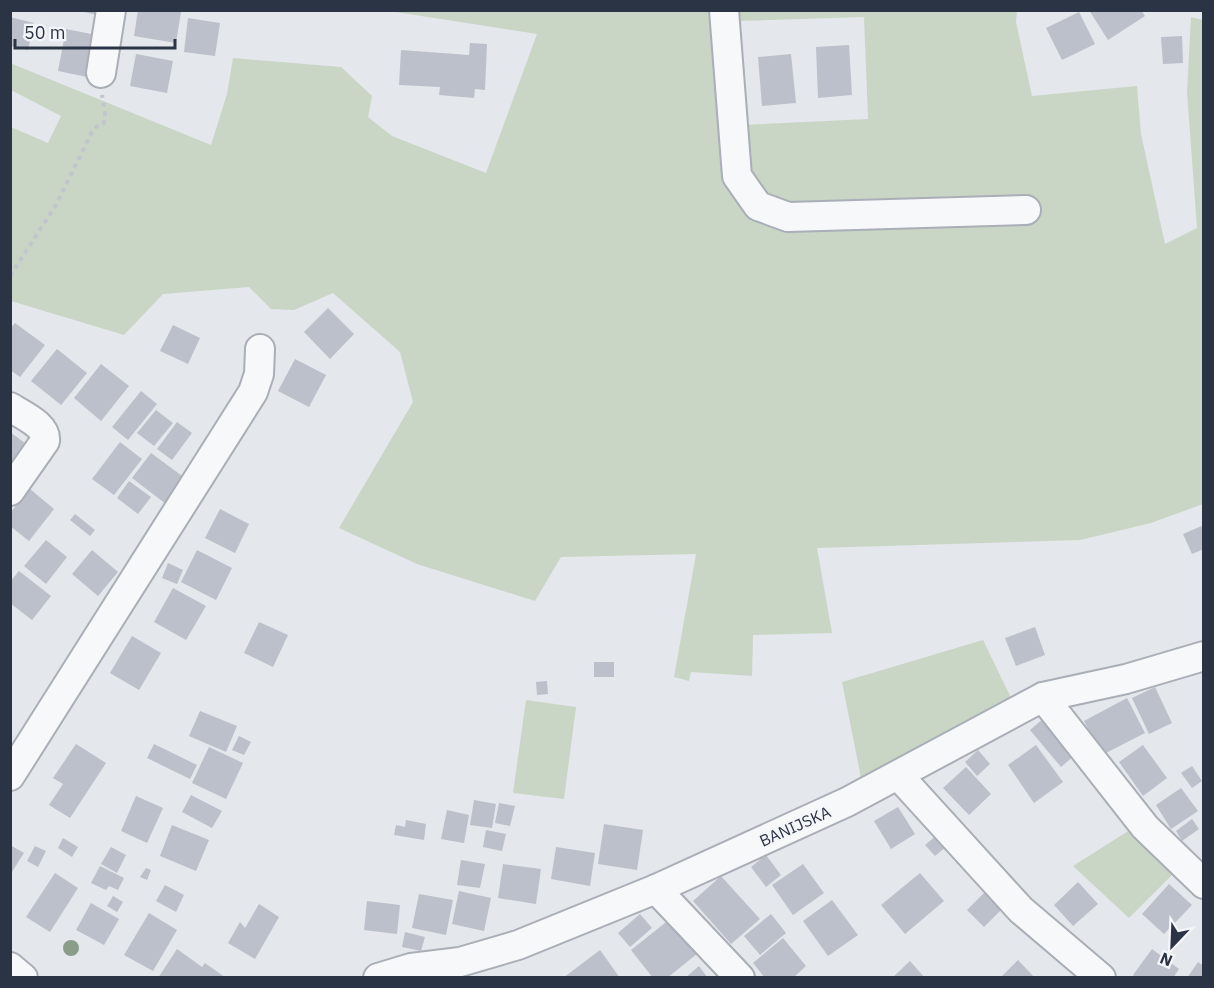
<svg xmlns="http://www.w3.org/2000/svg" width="1214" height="988" viewBox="0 0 1214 988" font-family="'IBM Plex Sans',sans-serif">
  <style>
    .green { fill: #c9d6c5 }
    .building { fill: #bbc0ca }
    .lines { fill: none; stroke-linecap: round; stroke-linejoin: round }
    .minor-casing { stroke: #a9aeb7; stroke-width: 32 }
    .path { stroke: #c2c5cb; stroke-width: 4; stroke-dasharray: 4.5 4.5; stroke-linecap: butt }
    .minor { stroke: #f7f8fa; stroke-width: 28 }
    .tree { fill: #899d89 }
    .labels { text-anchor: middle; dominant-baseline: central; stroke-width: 5; stroke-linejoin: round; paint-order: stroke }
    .street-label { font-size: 16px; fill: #2b3445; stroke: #f4f6f9 }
  </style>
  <rect width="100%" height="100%" fill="#e4e7ec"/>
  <!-- green -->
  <g class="green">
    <path d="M389 11H708L725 159 742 125 868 119 864 17 738 21 736 11H1017L1016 22 1032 96 1137 86 1141 134 1165 244 1197 228 1187 92 1191 17 1203 20V504L1151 523 1080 540 817 548 832 633 753 635 752 676 691 672 689 681 674 677 696 554 561 557 535 601 417 564 339 528 413 402 400 352 333 293 294 310 271 309 249 287 163 294 124 335 11 301V127L48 143 61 116 11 90 10 63 211 145 227 94 233 58 341 67 372 96 368 117 392 136 486 173 537 34Z"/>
    <path d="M983 640 1012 700 862 783 842 682Z"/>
    <path d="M526 700 576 707 564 799 513 793Z"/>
    <path d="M1133 828 1176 871 1129 918 1073 866Z"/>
  </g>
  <!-- building -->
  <g class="building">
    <path d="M75 10H103L102 16Z"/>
    <path d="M138 10 181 12 176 43 134 36Z"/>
    <path d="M1089 10H1141L1145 16 1108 40Z"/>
    <path d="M1079 12 1095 44 1062 60 1046 28Z"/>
    <path d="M10 17 34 23 28 50 10 46Z"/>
    <path d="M188 18 220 23 215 56 184 52Z"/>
    <path d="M66 29 101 36 92 78 58 71Z"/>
    <path d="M1182 36 1183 63 1163 64 1161 37Z"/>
    <path d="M470 43 487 44 485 90 475 89 474 98 439 95 440 87 399 85 401 50 469 55Z"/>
    <path d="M849 45 852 95 818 98 816 47Z"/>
    <path d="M136 54 173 61 167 93 130 86Z"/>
    <path d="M791 54 796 103 762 106 758 57Z"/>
    <path d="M328 308 354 334 330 359 304 332Z"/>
    <path d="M15 323 45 345 20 377 10 370V329Z"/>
    <path d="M173 325 200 338 188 364 160 351Z"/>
    <path d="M57 349 87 373 61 405 31 381Z"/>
    <path d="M295 359 326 375 309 407 278 391Z"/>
    <path d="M101 364 129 386 101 421 74 398Z"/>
    <path d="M141 391 157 404 128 440 112 427Z"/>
    <path d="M156 410 173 423 154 446 137 433Z"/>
    <path d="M177 422 192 433 172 460 157 449Z"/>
    <path d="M10 432 29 446 10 470Z"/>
    <path d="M120 442 142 459 114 495 92 479Z"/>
    <path d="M151 453 185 478 166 504 132 478Z"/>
    <path d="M129 481 151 497 138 514 117 498Z"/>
    <path d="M30 489 54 509 29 541 10 526V513Z"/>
    <path d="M220 509 249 524 235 553 205 538Z"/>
    <path d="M75 514 95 530 90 536 70 520Z"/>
    <path d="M1204 525V549L1192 554 1183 534Z"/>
    <path d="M46 540 67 557 46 584 24 566Z"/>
    <path d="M92 550 118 572 98 596 72 574Z"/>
    <path d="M197 550 232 568 216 600 181 582Z"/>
    <path d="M168 563 183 570 177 584 162 578Z"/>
    <path d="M19 571 51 596 32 620 10 603V582Z"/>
    <path d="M173 588 206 606 186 640 154 622Z"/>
    <path d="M259 622 288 635 273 667 244 653Z"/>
    <path d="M1035 627 1045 655 1016 666 1005 638Z"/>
    <path d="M132 636 161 653 139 690 110 673Z"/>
    <rect x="594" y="662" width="20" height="15"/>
    <path d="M547 681 548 694 537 695 536 682Z"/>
    <path d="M1155 687 1172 723 1149 734 1132 698Z"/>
    <path d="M1127 698 1145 733 1102 755 1084 721Z"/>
    <path d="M200 711 237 726 226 752 189 736Z"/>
    <path d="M1044 718 1075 755 1061 767 1030 730Z"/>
    <path d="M239 736 251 742 244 755 232 750Z"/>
    <path d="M76 744 106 763 70 818 49 805 63 784 53 778Z"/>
    <path d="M154 744 197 765 190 779 147 758Z"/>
    <path d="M1036 745 1063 782 1034 803 1008 765Z"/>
    <path d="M1143 745 1167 778 1143 796 1119 762Z"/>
    <path d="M209 747 243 763 226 799 192 783Z"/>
    <path d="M978 750 990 764 977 776 965 762Z"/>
    <path d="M1192 766 1202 781 1192 788 1181 773Z"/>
    <path d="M966 767 991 794 969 815 943 788Z"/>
    <path d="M1181 788 1198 811 1171 829 1156 805Z"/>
    <path d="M191 795 222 811 212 828 182 812Z"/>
    <path d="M136 796 163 808 147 843 121 831Z"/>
    <path d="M474 800 496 804 492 828 470 825Z"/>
    <path d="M499 803 515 806 510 826 495 823Z"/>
    <path d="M898 807 915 834 891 849 874 821Z"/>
    <path d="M447 810 469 815 464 843 441 839Z"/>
    <path d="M1192 819 1199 829 1182 841 1176 831Z"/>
    <path d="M406 820 426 824 424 840 394 835 396 825 405 827Z"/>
    <path d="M604 824 643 830 637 870 598 864Z"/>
    <path d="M172 825 209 840 196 871 160 856Z"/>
    <path d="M486 830 506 834 502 851 483 847Z"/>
    <path d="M943 830 952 842 935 856 925 845Z"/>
    <path d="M63 838 78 847 72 857 58 848Z"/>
    <path d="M10 845 24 853 10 875Z"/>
    <path d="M35 846 46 851 38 867 27 861Z"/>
    <path d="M111 847 126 855 117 873 101 864Z"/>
    <path d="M556 847 595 853 590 886 551 879Z"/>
    <path d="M766 855 781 875 766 887 751 867Z"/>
    <path d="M461 860 485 864 480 888 457 885Z"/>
    <path d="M503 864 541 869 536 904 498 898Z"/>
    <path d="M803 864 824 893 793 915 772 885Z"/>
    <path d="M100 866 124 878 118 890 109 886 106 890 91 883Z"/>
    <path d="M146 868 151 870 147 880 140 877Z"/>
    <path d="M55 873 78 888 50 932 26 917Z"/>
    <path d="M920 873 944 901 905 934 881 905Z"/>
    <path d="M721 876 760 919 731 944 693 901Z"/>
    <path d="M1078 882 1098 904 1073 926 1054 905Z"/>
    <path d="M1169 884 1192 905 1164 934 1142 914Z"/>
    <path d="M165 885 184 895 176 912 156 901Z"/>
    <path d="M459 891 491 898 484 931 452 924Z"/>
    <path d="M986 891 1003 908 984 927 967 910Z"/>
    <path d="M419 894 453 900 446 935 412 928Z"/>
    <path d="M113 896 123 902 117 912 107 906Z"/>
    <path d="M832 900 858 935 828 956 803 921Z"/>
    <path d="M367 901 400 905 397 934 364 930Z"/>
    <path d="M91 903 119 919 104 945 76 930Z"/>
    <path d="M259 904 279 917 255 959 228 943 240 922 245 928Z"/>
    <path d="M149 913 177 930 153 971 124 955Z"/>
    <path d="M640 914 652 928 630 947 618 933Z"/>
    <path d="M771 914 786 933 760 955 744 936Z"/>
    <path d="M670 919 698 953 667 978H653L631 950Z"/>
    <path d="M405 932 425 937 421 951 402 947Z"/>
    <path d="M783 938 806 966 793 978H765L753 963Z"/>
    <path d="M177 949 202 967 205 963 226 978H158Z"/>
    <path d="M1152 949 1179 969 1173 978H1137L1133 975Z"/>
    <path d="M600 950 620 978H563Z"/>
    <path d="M1018 960 1035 978H1000Z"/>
    <path d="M910 961 925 978H892Z"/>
    <path d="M1198 962 1204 966V978H1187Z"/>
    <path d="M699 966 708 978H685Z"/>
  </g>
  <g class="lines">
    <!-- minor casing -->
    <g class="minor-casing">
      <g id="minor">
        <path d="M724 10 737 176 758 206 788 217 1026 210"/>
        <path d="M101 73 111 10"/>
        <path d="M10 407C22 415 47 425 45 441L10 491"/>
        <path d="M1043 697 1145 827 1204 884"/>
        <path d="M10 776 253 392 259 374 260 349"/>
        <path d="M899 776 1021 910 1101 978"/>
        <path d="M656 889 740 978"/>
        <path d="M10 967 23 978"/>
        <path d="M378 978 411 968 460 962 518 945 656 889 847 802 1043 697 1126 679 1204 656"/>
      </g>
    </g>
    <!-- path -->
    <path class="path" d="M10 276 56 205 94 128 104 123 105 113 102 95"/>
    <!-- minor -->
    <use href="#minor" class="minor"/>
  </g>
  <!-- trees -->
  <circle class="tree" cx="71" cy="948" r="8"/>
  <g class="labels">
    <!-- street labels -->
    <g class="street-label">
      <text transform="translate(795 826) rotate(-24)">BANIJSKA</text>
    </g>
  </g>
  <!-- border -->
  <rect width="1214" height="988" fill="none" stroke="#2b3445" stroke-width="24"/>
  <!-- north arrow -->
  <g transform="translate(1172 946) rotate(203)" stroke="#f4f6f9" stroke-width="4.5" paint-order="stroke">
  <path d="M0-4.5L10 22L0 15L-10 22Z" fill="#2b3445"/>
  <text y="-9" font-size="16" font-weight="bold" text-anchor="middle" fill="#2b3445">N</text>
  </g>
  <!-- scale -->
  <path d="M15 39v9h160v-9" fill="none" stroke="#2b3445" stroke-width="3"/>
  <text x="24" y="39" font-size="18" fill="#2b3445" stroke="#f4f6f9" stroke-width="4.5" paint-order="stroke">50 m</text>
</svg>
